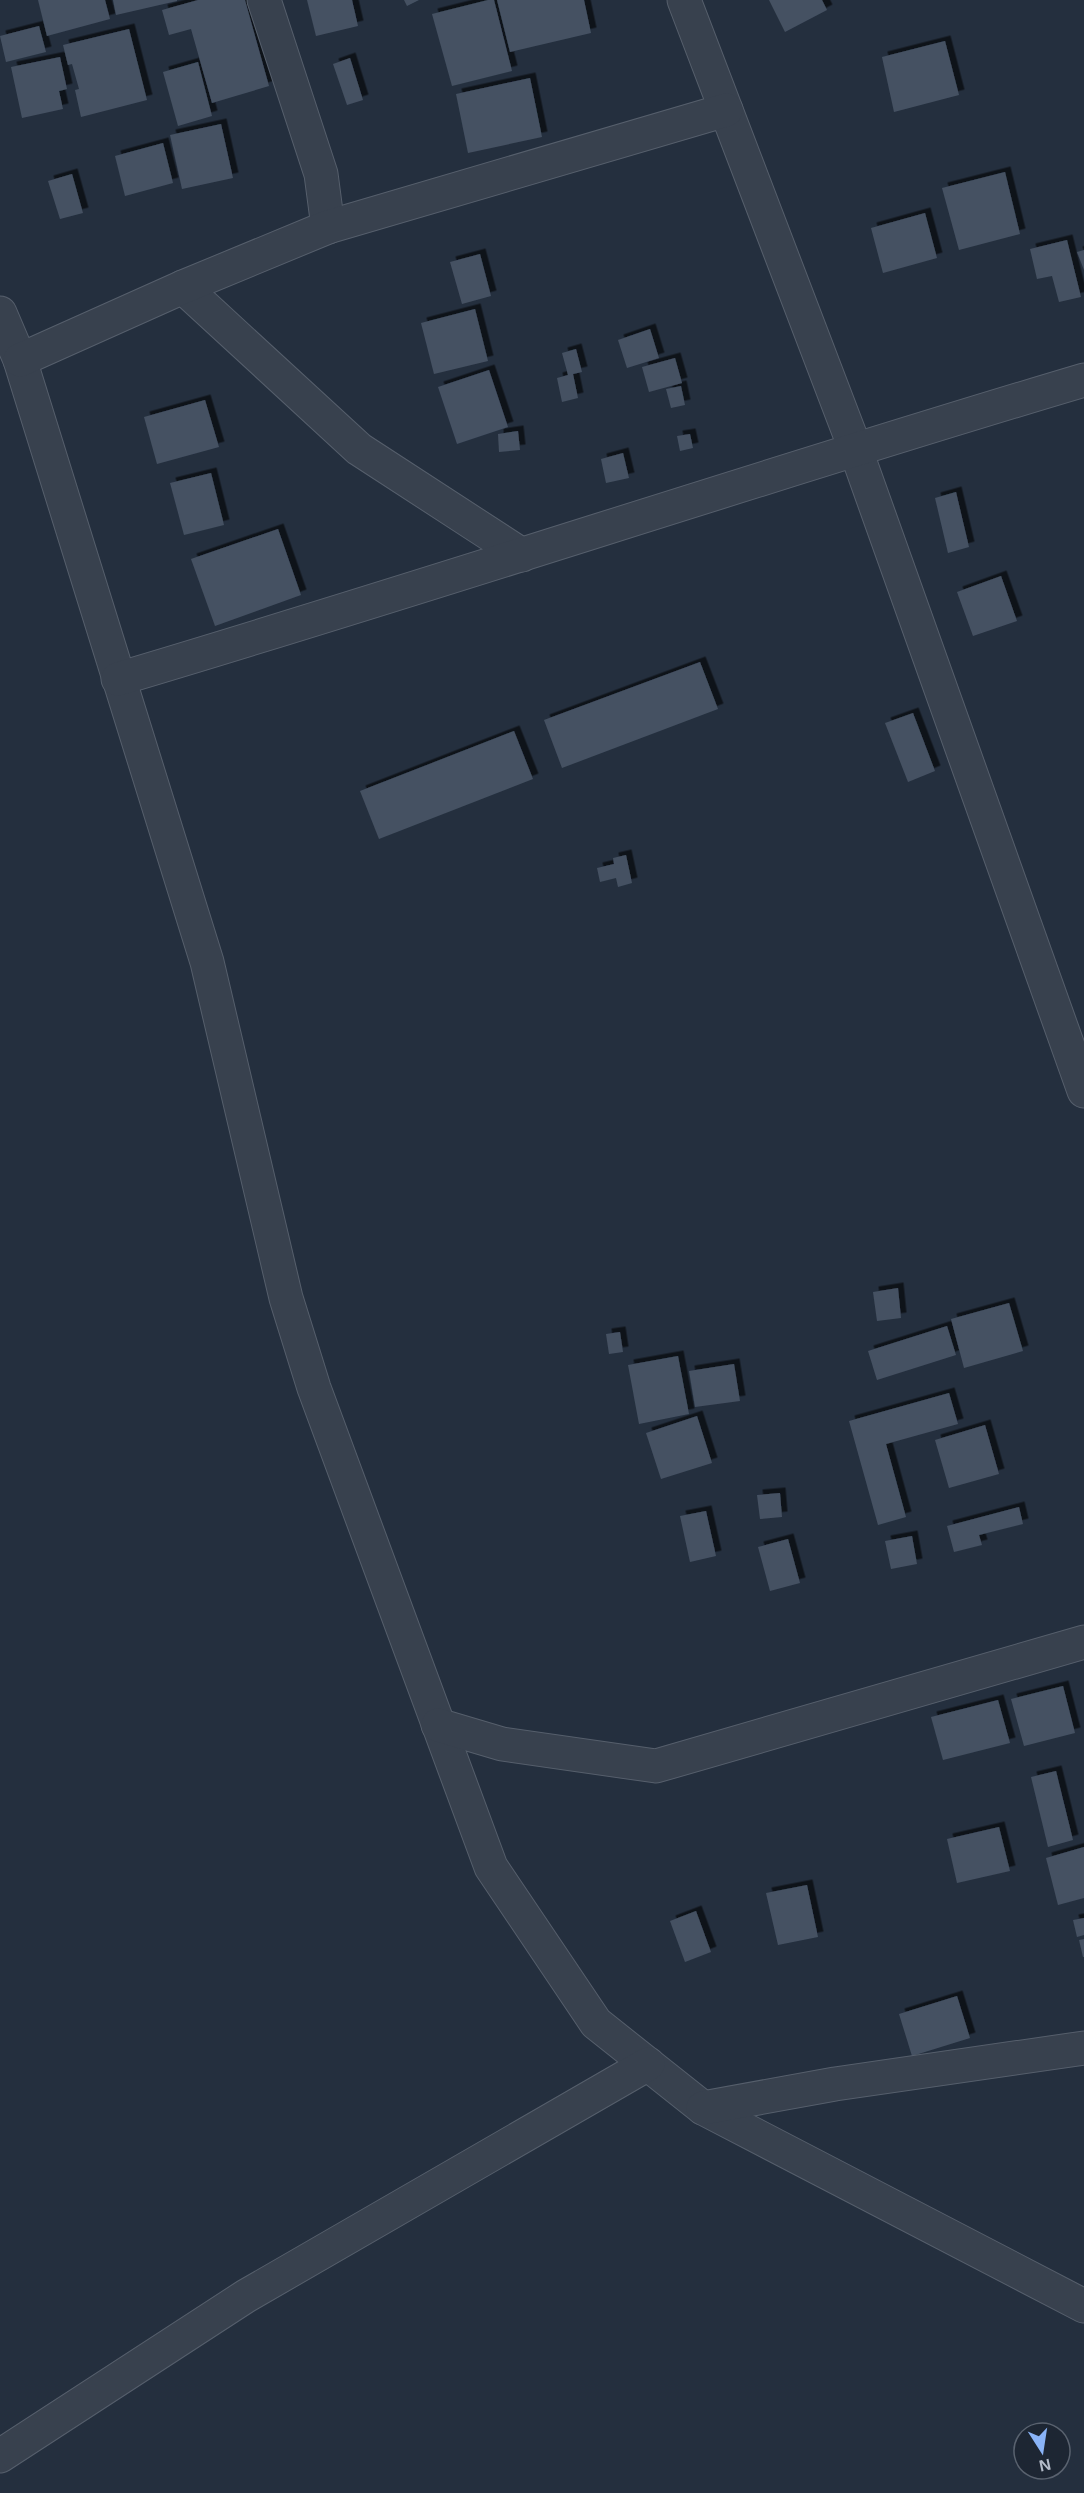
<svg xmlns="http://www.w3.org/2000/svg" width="1084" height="2493" viewBox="0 0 1084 2493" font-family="Arial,sans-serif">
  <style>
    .building { fill: #455162; filter: url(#shadow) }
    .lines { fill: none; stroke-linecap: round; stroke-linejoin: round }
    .minor-casing { stroke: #565f6c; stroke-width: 35 }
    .minor { stroke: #38414e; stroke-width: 33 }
  </style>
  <defs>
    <filter id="shadow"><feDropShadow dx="5.5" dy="-5.5" stdDeviation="0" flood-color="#0009"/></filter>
  </defs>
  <rect width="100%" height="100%" fill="#242f3e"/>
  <!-- building -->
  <g class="building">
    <path d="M38 0H105L110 19 47 36Z"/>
    <path d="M113 0H177V1L116 15Z"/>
    <path d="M198 0H245L269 86 212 103 191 29 169 35 162 10Z"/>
    <path d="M307 0H352L358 26 316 36Z"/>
    <path d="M404 0H419L407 6Z"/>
    <path d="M488 0H494L512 71 452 86 432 14Z"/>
    <path d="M497 0H584L591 33 510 52Z"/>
    <path d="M769 0H822L827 10 785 32Z"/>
    <path d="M39 26 46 52 6 62 0 36Z"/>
    <path d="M129 29 147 100 81 117 75 90 79 89 72 64 68 65 63 45Z"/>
    <path d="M945 41 959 95 894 112 882 57Z"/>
    <path d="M60 57 67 89 59 91 63 109 22 118 11 67Z"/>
    <path d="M350 58 363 100 347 105 333 64Z"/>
    <path d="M198 62 212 116 178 126 163 72Z"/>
    <path d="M530 78 542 137 468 153 456 94Z"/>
    <path d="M221 124 233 178 182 189 170 135Z"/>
    <path d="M163 143 173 183 125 196 115 156Z"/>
    <path d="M1005 172 1020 234 959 250 942 188Z"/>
    <path d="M72 174 83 213 60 219 48 181Z"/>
    <path d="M925 213 937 258 883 273 871 228Z"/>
    <path d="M1067 240 1081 297 1059 302 1052 276 1037 279 1030 249Z"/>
    <path d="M1084 250V270L1077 252Z"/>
    <path d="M480 254 491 296 462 304 450 262Z"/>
    <path d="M475 309 488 361 434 374 421 323Z"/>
    <path d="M650 329 659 358 627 368 618 340Z"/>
    <path d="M576 349 582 372 573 374 578 398 562 402 557 378 568 375 562 353Z"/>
    <path d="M675 358 682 383 649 392 642 367Z"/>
    <path d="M489 370 508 427 457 444 438 387Z"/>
    <path d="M681 386 685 405 671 408 666 389Z"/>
    <path d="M205 400 219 447 157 464 144 417Z"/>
    <path d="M518 431 520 450 499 452 498 434Z"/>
    <path d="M690 434 693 448 680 451 677 436Z"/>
    <path d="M623 453 629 478 606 483 601 459Z"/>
    <path d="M211 473 224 525 184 535 170 483Z"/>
    <path d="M956 492 969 547 948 553 935 498Z"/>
    <path d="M278 529 301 595 215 626 191 559Z"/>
    <path d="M1001 576 1017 621 973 636 957 592Z"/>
    <path d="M700 662 718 709 562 768 544 720Z"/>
    <path d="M913 713 935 771 908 782 885 723Z"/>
    <path d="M514 731 533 779 379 839 360 791Z"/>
    <path d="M626 855 632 883 618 887 616 878 600 882 597 868 614 864 613 858Z"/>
    <path d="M898 1288 901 1318 877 1321 873 1292Z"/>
    <path d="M1009 1303 1023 1351 964 1368 951 1319Z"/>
    <path d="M947 1326 956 1355 877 1380 868 1351Z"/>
    <path d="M620 1332 623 1352 609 1354 606 1334Z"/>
    <path d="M678 1356 689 1414 639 1424 628 1365Z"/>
    <path d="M734 1364 740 1401 695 1407 689 1371Z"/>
    <path d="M949 1393 958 1424 886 1444 906 1517 878 1525 849 1421Z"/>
    <path d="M697 1416 712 1463 661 1479 646 1433Z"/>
    <path d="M985 1425 999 1474 949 1488 935 1440Z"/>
    <path d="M780 1493 782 1517 760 1519 757 1495Z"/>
    <path d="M1019 1507 1023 1524 979 1535 982 1545 954 1552 947 1526Z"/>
    <path d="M706 1511 716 1556 690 1562 680 1516Z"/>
    <path d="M912 1536 917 1564 891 1569 885 1541Z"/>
    <path d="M788 1539 800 1583 770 1591 758 1547Z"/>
    <path d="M1063 1686 1075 1733 1024 1746 1011 1699Z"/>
    <path d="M998 1700 1010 1743 943 1760 931 1717Z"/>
    <path d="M1056 1771 1073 1840 1048 1847 1031 1777Z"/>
    <path d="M999 1827 1010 1871 957 1883 947 1839Z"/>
    <path d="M1084 1847V1898L1058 1905 1046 1858Z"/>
    <path d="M807 1885 818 1937 778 1945 766 1893Z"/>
    <path d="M696 1911 711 1952 685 1962 670 1921Z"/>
    <path d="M1084 1918V1935L1077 1937 1073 1920Z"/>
    <path d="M1084 1939V1957H1083L1079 1940Z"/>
    <path d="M957 1996 970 2038 912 2056 899 2014Z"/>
  </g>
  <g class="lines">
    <!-- minor casing -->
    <g class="minor-casing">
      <g id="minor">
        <path d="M264 0 321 174 328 227"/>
        <path d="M684 0 855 448 1084 1091"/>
        <path d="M183 287 359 449 522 555"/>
        <path d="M0 313 20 360 207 962 286 1298 314 1388 491 1867 596 2023 703 2108 1084 2306"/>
        <path d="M20 360 183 287 328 227 726 110"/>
        <path d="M118 679C441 583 761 476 1084 380"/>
        <path d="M438 1725 502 1744 656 1766 1084 1642"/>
        <path d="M703 2108 835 2084 1084 2048"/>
        <path d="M0 2456 246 2296 648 2064"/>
      </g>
    </g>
    <!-- minor -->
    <use href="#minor" class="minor"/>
  </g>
  <!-- north arrow -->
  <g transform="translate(1042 2451) rotate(168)"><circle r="28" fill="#1d2633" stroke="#59626f" stroke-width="1.5"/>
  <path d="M0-4.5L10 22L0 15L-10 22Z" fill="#8ab4f8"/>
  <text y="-9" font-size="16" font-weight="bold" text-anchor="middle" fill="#b4bcc9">N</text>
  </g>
</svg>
